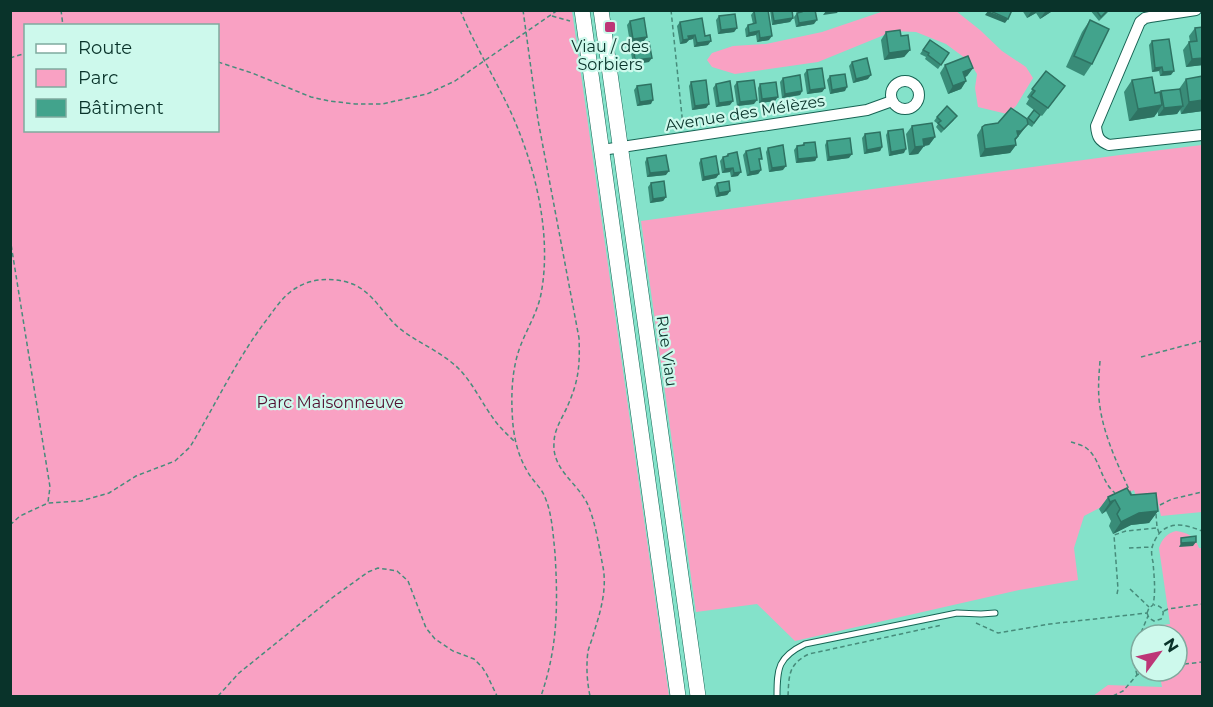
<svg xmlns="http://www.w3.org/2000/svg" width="1213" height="707" viewBox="0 0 1213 707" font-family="Montserrat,sans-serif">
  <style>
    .green { fill: #f9a1c3; fill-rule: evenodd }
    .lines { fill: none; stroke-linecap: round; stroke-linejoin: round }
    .lane-casing { stroke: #176454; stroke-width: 7 }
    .street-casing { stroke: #176454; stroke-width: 12 }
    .secondary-casing { stroke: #176454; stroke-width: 16 }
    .path { stroke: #478c7b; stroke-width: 1.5; stroke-dasharray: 4.5 3; stroke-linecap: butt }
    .lane { stroke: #fff; stroke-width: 5 }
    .street { stroke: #fff; stroke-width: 10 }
    .secondary { stroke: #fff; stroke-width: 15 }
    .wall { fill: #398c78 }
    .shaded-wall { fill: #2e7262 }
    .building { fill: #42a38c; stroke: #2e7262; stroke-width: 1.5 }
    .poi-dot { fill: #bd3677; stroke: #cdf9ec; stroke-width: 2 }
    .labels { text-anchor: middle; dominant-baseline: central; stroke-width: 4.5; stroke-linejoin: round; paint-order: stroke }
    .poi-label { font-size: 16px; fill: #09332a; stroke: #cdf9ec }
    .street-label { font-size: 16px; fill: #09332a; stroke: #cdf9ec }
    .park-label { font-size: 16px; fill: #521131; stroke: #cdf9ec }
  </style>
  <rect width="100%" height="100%" fill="#84e2ca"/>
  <!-- green -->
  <g class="green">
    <path d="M10 11H572L669 696H11ZM26 26H218V130H26Z"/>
    <path d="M884 11H956L980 30 1002 51 1026 67 1033 78 1016 106 1007 114 978 107 975 88 977 74 969 61 946 44 916 32 894 31 818 62 735 74 712 67 707 60 712 53 733 46 766 44 822 32Z"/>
    <path d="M1202 145V512L1161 516 1157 498 1137 500 1134 490 1084 516 1074 548 1078 580 1019 590 795 641 757 604 696 612 641 221 1120 155Z"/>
    <path d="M1176 531C1188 533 1195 536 1199 548H1202V696H1093L1108 685 1162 687 1159 671H1177V635H1151L1150 627 1170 624 1159 548C1162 539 1167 533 1176 531Z"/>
  </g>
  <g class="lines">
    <!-- lane casing -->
    <g class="lane-casing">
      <path id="lane" d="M777 696C777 668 778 657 805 644L957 613 981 614 995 613"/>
    </g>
    <!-- street casing -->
    <g class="street-casing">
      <g id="street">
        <path d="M1196 10 1150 17 1145 18 1140 22 1096 126C1097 137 1099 141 1109 145L1202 135"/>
        <circle cx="905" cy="95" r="14"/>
        <path d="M602 150 867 110 892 101"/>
      </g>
    </g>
    <!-- secondary casing -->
    <g class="secondary-casing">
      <g id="secondary">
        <path d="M582 10 678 696"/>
        <path d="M601 10 698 696"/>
      </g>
    </g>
    <!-- path -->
    <g class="path">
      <path d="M61 10 63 26"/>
      <path d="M460 10C473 41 490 70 505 100 533 156 553 231 541 294 537 315 524 333 518 353 511 376 511 402 513 425 515 444 520 461 531 477 535 483 541 488 544 495 552 512 553 534 555 553 558 604 558 647 541 696"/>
      <path d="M523 10 538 120 579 338C580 364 579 380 568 405 563 417 554 429 554 443 552 470 578 483 588 505 596 524 599 547 603 567 607 588 601 610 595 629 593 637 590 644 588 651 586 666 587 682 590 696"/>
      <path d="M671 10 683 126"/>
      <path d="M552 16 570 21"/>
      <path d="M10 58 26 53"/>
      <path d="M218 62 252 73 311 97 329 101 355 104H382L427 94 455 81 558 10"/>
      <path d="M10 238 50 487 48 502"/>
      <path d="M1141 357 1202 341"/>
      <path d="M1100 361C1099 374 1098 386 1099 399 1102 433 1118 465 1132 496"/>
      <path d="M1071 442C1075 443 1081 445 1085 447 1101 458 1100 481 1115 493"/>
      <path d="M1160 505 1172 499 1202 492"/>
      <path d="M1156 514 1157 527 1159 533"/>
      <path d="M10 525 20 516 48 503 81 501 109 493 136 476 175 461 190 447C216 404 237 358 268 318 276 307 284 295 296 288 313 277 339 277 357 286 375 296 384 315 399 328 418 343 442 352 459 369 472 382 482 403 493 418 499 427 507 434 515 442"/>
      <path d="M1129 548 1152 547"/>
      <path d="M1130 589 1149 607"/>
      <path d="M1117 594 1118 589 1114 535 1126 531 1156 528"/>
      <path d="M1164 611 1168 609 1202 604"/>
      <path d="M1147 613 1149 608 1153 605C1156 591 1154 576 1153 562 1152 558 1151 552 1152 548 1153 543 1156 538 1158 535 1170 520 1187 525 1202 531"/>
      <path d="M1147 613 1149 618 1154 621 1161 619C1166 612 1162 605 1154 605"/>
      <path d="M976 623 998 633 1050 624 1147 613"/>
      <path d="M1177 665 1202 662"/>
      <path d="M1137 675 1132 654 1148 616"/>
      <path d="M218 696 239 673 332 598 368 572 378 568 397 571 408 581 426 628 435 639 453 651 474 659 482 667 487 675 497 696"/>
      <path d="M788 696C789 676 788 664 809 654L942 625"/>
      <path d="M1113 696 1123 691 1137 675 1144 671"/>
    </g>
    <!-- lane -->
    <use href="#lane" class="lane"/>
    <!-- street -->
    <use href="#street" class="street"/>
    <!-- secondary -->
    <use href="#secondary" class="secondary"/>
  </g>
  <!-- wall -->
  <g class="wall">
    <path d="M770 10H792L793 18 790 22 772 25Z"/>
    <path d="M798 10H815L814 24 796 27 794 17 797 13 799 12Z"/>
    <path d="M1022 10H1054L1040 19 1036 13 1027 18Z"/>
    <path d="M1090 10H1110L1099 21Z"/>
    <path d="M754 11 769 40 757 42 756 35 746 37 745 29 748 25 753 24 751 15Z"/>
    <path d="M719 16 737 28 734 32 718 34 716 20Z"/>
    <path d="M1090 20 1092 64 1084 76 1066 67 1082 32Z"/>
    <path d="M630 21 644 41 630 43 627 25Z"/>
    <path d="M680 22 705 36 708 45 694 47 693 39 689 40 686 43 680 44 677 26Z"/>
    <path d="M1203 27V65L1186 67 1183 50 1189 42H1190L1189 36 1195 28Z"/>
    <path d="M886 32 910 50 904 57 884 60 881 40Z"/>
    <path d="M930 40 949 53 938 69 925 59 926 57 920 54Z"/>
    <path d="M1152 41 1171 75 1160 76 1159 71 1152 72 1149 45Z"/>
    <path d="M633 44 649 62 633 64 630 48Z"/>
    <path d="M852 62 868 79 853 83 849 66Z"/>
    <path d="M945 65 973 68 967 76 965 77 966 81 961 89 948 94 940 73Z"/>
    <path d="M807 70 825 88 822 92 807 94 804 74Z"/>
    <path d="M1046 71 1065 86 1042 116 1026 104 1029 99 1027 97Z"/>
    <path d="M830 76 845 91 830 94 827 80Z"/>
    <path d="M783 78 802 91 800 95 782 98 780 82Z"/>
    <path d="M1186 79 1203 111 1181 114 1180 109 1177 114 1158 116V112L1154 117 1129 121 1124 92 1132 80 1155 93H1160L1161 91 1179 89Z"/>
    <path d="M691 82 709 104 706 108 692 110 689 86Z"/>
    <path d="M737 82 754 104 737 106 734 86Z"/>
    <path d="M716 84 730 105 716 107 713 88Z"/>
    <path d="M760 84 775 101 759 103 758 88Z"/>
    <path d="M637 86 651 104 637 106 634 90Z"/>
    <path d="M1034 110 1040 115 1032 127 1027 124 1015 140 1016 145 1010 153 980 157 977 135 982 127 1027 119Z"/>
    <path d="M937 117 954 120 941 133 936 127 938 124 934 121Z"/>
    <path d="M912 126 935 137 929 145 924 146 918 154 909 155 906 134Z"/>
    <path d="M888 131 904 153 889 156 886 135Z"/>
    <path d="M865 134 882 147 880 151 864 154 862 138Z"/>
    <path d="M827 141 849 158 827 161 825 145Z"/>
    <path d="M804 143 817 157 815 161 796 163 794 150 797 146 802 145Z"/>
    <path d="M768 148 783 170 769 172 766 152Z"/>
    <path d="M746 151 759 162 761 170 758 174 747 176 743 155Z"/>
    <path d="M728 154 738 176 731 177 730 172 722 173 720 161 723 157 726 156Z"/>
    <path d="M647 158 666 175 647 177 645 162Z"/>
    <path d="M701 159 719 174 716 178 702 181 699 163Z"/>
    <path d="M651 183 666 197 663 201 650 203 648 187Z"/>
    <path d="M717 183 730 191 727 195 716 197 714 187Z"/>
    <path d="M1131 495 1158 511 1149 523 1131 525 1113 534 1109 526 1111 521 1106 511 1102 514 1099 509 1108 497Z"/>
  </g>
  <!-- shaded-wall -->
  <g class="shaded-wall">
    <path d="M828 10H839L837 13 823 15 826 11Z"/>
    <path d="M1032 10H1037L1036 13 1027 18Z"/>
    <path d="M1047 10H1054L1040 19 1045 12Z"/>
    <path d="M988 11 1008 19 1005 23 985 15Z"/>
    <path d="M793 18 790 22 772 25 774 21Z"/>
    <path d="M817 20 814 24 796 27 799 23Z"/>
    <path d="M737 28 734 32 718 34 721 30Z"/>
    <path d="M759 31 756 35 746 37 749 33Z"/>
    <path d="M695 35 693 39 689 40 686 43 680 44 683 40 688 36Z"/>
    <path d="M772 36 769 40 757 42 760 38Z"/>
    <path d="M647 37 644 41 630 43 633 39Z"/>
    <path d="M711 41 708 45 694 47 697 43Z"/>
    <path d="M910 50 904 57 884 60 889 53Z"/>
    <path d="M652 58 649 62 633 64 635 60Z"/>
    <path d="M1203 58V65L1186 67 1192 59Z"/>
    <path d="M1162 67 1159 71 1152 72 1155 68Z"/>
    <path d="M973 68 967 76 958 80 963 72Z"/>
    <path d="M1174 71 1171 75 1160 76 1163 72Z"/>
    <path d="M871 75 868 79 853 83 856 79Z"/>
    <path d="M966 81 961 89 948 94 953 86Z"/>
    <path d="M847 87 845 91 830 94 832 90Z"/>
    <path d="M825 88 822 92 807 94 810 90Z"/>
    <path d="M802 91 800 95 782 98 785 94Z"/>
    <path d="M778 97 775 101 759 103 762 99Z"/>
    <path d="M653 100 651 104 637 106 640 102Z"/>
    <path d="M757 100 754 104 737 106 740 102Z"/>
    <path d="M1203 100V111L1181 114 1189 102Z"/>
    <path d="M733 101 730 105 716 107 719 103Z"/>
    <path d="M709 104 706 108 692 110 695 106Z"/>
    <path d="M1162 105 1154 117 1129 121 1138 109Z"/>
    <path d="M1183 106 1177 114 1158 116 1164 108Z"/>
    <path d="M1028 124 1011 146 1016 145 1010 153 980 157 985 149 1017 131Z"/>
    <path d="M935 137 929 145 917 147 923 139Z"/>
    <path d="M924 146 918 154 909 155 915 147Z"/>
    <path d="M882 147 880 151 864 154 867 150Z"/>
    <path d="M906 149 904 153 889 156 891 152Z"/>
    <path d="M852 154 849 158 827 161 829 157Z"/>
    <path d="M817 157 815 161 796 163 798 159Z"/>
    <path d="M786 166 783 170 769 172 772 168Z"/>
    <path d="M733 168 730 172 722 173 725 169Z"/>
    <path d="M761 170 758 174 747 176 750 172Z"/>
    <path d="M669 171 666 175 647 177 650 173Z"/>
    <path d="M741 172 738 176 731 177 734 173Z"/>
    <path d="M719 174 716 178 702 181 704 177Z"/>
    <path d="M730 191 727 195 716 197 719 193Z"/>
    <path d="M666 197 663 201 650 203 653 199Z"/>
    <path d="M1115 500 1106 511 1102 514 1110 502Z"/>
    <path d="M1158 511 1149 523 1131 525 1113 534 1121 522 1139 513Z"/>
    <path d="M1196 542 1193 546 1179 547 1181 543Z"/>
  </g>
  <!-- building -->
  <g class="building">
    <path d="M768 10 772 36 760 38 759 31 749 33 748 25 756 23 754 11Z"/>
    <path d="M772 10H792L793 18 774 21Z"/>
    <path d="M802 10H815L817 20 799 23 797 13 802 12Z"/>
    <path d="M988 10H1012L1008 19Z"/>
    <path d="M1096 10H1108L1101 17Z"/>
    <path d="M735 14 737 28 721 30 719 16Z"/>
    <path d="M644 18 647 37 633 39 630 21Z"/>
    <path d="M702 18 705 36 710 35 711 41 697 43 695 35 688 36 689 39 683 40 680 22Z"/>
    <path d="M1090 20 1109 29 1092 64 1074 56Z"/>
    <path d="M1203 27V58L1192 59 1189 42 1197 41 1195 28Z"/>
    <path d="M900 30 901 36 908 35 910 50 889 53 886 32Z"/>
    <path d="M1169 39 1174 71 1163 72 1162 67 1155 68 1152 41Z"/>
    <path d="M930 40 949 53 941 65 928 55 929 53 923 50Z"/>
    <path d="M649 42 652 58 635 60 633 44Z"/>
    <path d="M968 56 973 68 963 72 966 81 953 86 945 65Z"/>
    <path d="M867 58 871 75 856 79 852 62Z"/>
    <path d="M822 68 825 88 810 90 807 70Z"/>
    <path d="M1046 71 1065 86 1048 108 1031 96 1035 91 1032 89Z"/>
    <path d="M845 74 847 87 832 90 830 76Z"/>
    <path d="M800 75 802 91 785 94 783 78Z"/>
    <path d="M1203 76V100L1189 102 1186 79Z"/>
    <path d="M1152 77 1155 93 1160 92 1162 105 1138 109 1132 80Z"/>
    <path d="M706 80 709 104 695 106 691 82Z"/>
    <path d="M754 80 757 100 740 102 737 82Z"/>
    <path d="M730 81 733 101 719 103 716 84Z"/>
    <path d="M776 82 778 97 762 99 760 84Z"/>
    <path d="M651 84 653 100 640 102 637 86Z"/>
    <path d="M1180 89 1183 106 1164 108 1161 91Z"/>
    <path d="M947 106 957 116 944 129 938 123 941 121 937 117Z"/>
    <path d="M1011 108 1027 119 1028 124 1021 131H1017L1018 136 1015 139 1016 145 985 149 982 127 985 125 998 123Z"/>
    <path d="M1034 110 1040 115 1034 123 1028 118Z"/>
    <path d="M932 123 935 137 923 139 924 146 915 147 912 126Z"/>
    <path d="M903 129 906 149 891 152 888 131Z"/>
    <path d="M880 132 882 147 867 150 865 134Z"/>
    <path d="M850 138 852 154 829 157 827 141Z"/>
    <path d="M815 142 817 157 798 159 797 146 804 145V143Z"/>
    <path d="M783 145 786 166 772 168 768 148Z"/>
    <path d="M760 148 762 159H759L761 170 750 172 746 151Z"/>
    <path d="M737 152 741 172 734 173 733 168 725 169 723 157 728 156V154Z"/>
    <path d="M666 155 669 171 650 173 647 158Z"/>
    <path d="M716 156 719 174 704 177 701 159Z"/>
    <path d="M664 181 666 197 653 199 651 183Z"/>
    <path d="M729 181 730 191 719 193 717 183Z"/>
    <path d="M1127 488 1131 495 1156 493 1158 511 1139 513 1121 522 1117 514 1120 509 1115 500 1110 502 1108 497Z"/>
    <path d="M1196 536V542L1181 543V538Z"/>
  </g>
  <!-- markers -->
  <rect class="poi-dot" x="604" y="21" width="12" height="12" rx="3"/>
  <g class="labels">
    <!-- poi labels -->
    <g class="poi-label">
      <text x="610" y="46">Viau / des<tspan x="610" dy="18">Sorbiers</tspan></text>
    </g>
    <!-- street labels -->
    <g class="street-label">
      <text transform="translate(745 113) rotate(-9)">Avenue des Mélèzes</text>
      <text transform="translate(667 351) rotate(82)">Rue Viau</text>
    </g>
    <!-- park labels -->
    <g class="park-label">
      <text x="330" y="402">Parc Maisonneuve</text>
    </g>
  </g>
  <!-- border -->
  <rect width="1213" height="707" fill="none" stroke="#09332a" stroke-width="24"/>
  <!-- legend -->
  <rect x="24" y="24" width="195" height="108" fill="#cdf9ec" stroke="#7faa9e" stroke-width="1.5"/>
  <rect x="36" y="44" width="30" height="9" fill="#ffffff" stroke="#7faa9e" stroke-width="1.5"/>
  <text x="78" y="54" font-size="18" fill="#09332a">Route</text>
  <rect x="36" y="69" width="30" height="18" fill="#f9a1c3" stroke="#7faa9e" stroke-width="1.5"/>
  <text x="78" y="84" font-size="18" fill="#09332a">Parc</text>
  <rect x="36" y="99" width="30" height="18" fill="#42a38c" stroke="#7faa9e" stroke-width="1.5"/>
  <text x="78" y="114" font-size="18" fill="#09332a">Bâtiment</text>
  <!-- north arrow -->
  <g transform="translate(1159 653) rotate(57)"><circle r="28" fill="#cdf9ec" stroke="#7faa9e" stroke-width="1.5"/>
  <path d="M0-4.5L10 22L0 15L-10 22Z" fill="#bd3677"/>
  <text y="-9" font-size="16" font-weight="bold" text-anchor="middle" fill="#09332a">N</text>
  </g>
</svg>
